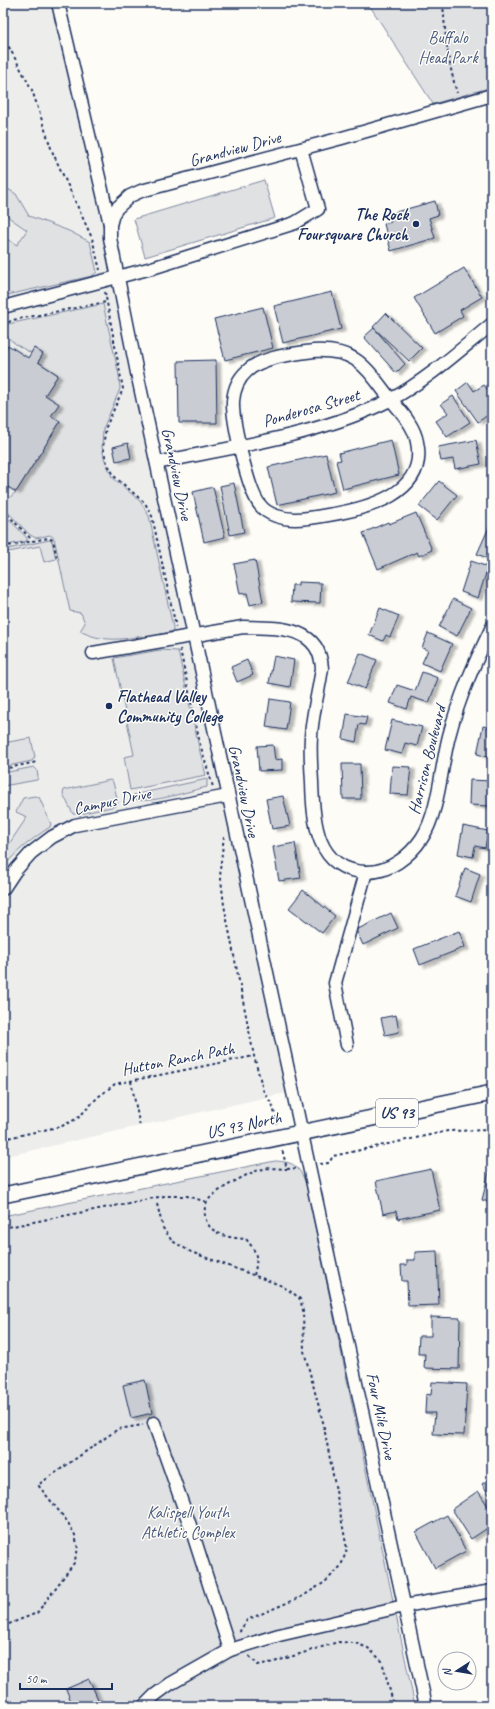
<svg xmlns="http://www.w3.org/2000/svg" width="495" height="1709" viewBox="0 0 495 1709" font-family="Caveat,sans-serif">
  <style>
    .built { fill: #edeeec }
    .green { fill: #e0e1e3; stroke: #7e88a0 }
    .building { fill: #c9ccd3; stroke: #1b2f5e; filter: url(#shadow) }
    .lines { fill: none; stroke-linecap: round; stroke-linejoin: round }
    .minor-casing { stroke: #1b2f5e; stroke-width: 15 }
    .major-casing { stroke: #1b2f5e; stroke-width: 18 }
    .path { stroke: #1b2f5e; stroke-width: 2; stroke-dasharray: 3 3; stroke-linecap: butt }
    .minor { stroke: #fdfcf7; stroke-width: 12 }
    .major { stroke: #fdfcf7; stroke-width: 15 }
    .poi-dot { fill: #1b2f5e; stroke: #fdfcf7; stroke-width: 1.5 }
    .labels { text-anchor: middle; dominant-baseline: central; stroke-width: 3; stroke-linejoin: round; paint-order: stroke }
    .shield { fill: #fdfcf7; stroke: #5f6c8c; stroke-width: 1 }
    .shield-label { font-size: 16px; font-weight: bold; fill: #1b2f5e }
    .park-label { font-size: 17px; fill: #4c5c7f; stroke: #fdfcf7 }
    .street-label { font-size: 17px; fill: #1b2f5e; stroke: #fdfcf7 }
    .poi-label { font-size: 17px; font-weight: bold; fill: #1b2f5e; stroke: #fdfcf7; text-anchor: end }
  </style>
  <defs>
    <filter id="shadow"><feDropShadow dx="4.5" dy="2.5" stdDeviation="1" flood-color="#0004"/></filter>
  </defs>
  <rect width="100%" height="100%" fill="#fdfcf7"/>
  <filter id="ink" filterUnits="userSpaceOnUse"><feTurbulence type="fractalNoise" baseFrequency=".025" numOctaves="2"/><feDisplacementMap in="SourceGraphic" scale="8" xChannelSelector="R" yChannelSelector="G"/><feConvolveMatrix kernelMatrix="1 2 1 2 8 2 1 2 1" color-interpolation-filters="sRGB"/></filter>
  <g filter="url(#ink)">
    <!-- built -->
    <path class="built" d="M3 3H60L299 1090 3 1157Z"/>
    <!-- green -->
    <g class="green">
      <path d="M368 3H492V87L433 104Z"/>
      <path d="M264 180 275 218 145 257 134 219Z"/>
      <path d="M3 186 16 194 29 216 69 231 90 242 97 272 92 276 3 296V237L17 245 27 230 11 219 3 211Z"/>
      <path d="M103 304 119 375 120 389 103 429 102 446 104 458 112 477 140 501 149 516 173 627V631L143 639 142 636C120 640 101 642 80 631L85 623 81 613 70 611 54 538 50 535 36 538 30 535 3 507V498L5 496 9 498 16 492 60 422 51 416 45 395 58 375 38 362 43 354 34 348 31 353C20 347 6 340 3 328L8 324Z"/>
      <path d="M3 513 27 538V541L3 546Z"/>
      <path d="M49 540 52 541 56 559 44 562 40 546 3 553V550Z"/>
      <path d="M160 650 178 651 200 752 206 775 130 790 124 757 134 755 114 658Z"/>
      <path d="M31 738 35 757 32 761 3 767V743Z"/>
      <path d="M34 767 37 770 38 777 37 780 3 786V773Z"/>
      <path d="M207 779V787C189 791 154 803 137 800L133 795Z"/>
      <path d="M110 780 113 782 118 802 116 806 80 814H73L63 794 64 790Z"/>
      <path d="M35 796 39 797 51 824 50 827C32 839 16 851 3 868V853L27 817 16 812 23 798Z"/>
      <path d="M275 1161C294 1162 298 1165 306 1183L415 1706H3V1216Z"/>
    </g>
    <!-- building -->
    <g class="building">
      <path d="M435 201 438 215 429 218 435 238 391 251 384 224 391 222 389 214Z"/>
      <path d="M464 268 482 297 460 310 463 316 435 333 414 298Z"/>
      <path d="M332 292 341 329 283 343 274 306Z"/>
      <path d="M263 307 273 348 225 360 214 319Z"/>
      <path d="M386 313 422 348 409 361 373 327Z"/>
      <path d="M374 328 405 364 396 373 364 337Z"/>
      <path d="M8 345 28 358 34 348 43 354 38 362 58 375 45 395 59 404 51 416 60 422 16 492 3 484V353Z"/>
      <path d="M216 360 217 423H179L178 361Z"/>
      <path d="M468 382 474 391 484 385 492 396V412L478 422 456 391Z"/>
      <path d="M453 396 470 422 447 437 436 421 448 413 441 404Z"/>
      <path d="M391 440 399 475 343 489 336 461 341 460 339 453Z"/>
      <path d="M476 440 481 464 455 469 453 459 441 461 438 447Z"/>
      <path d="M128 443 131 458 116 461 113 447Z"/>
      <path d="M326 454 335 492 277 505 268 467Z"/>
      <path d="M439 481 457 495 437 520 419 506Z"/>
      <path d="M234 483 244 532 230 535 220 486Z"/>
      <path d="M213 487 225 537 204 542 193 492Z"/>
      <path d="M416 513 432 550 419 556 417 552 378 569 363 533 388 522 389 524Z"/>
      <path d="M490 525 492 526V560L477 554Z"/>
      <path d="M255 560 263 602 250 605 247 593 240 594 234 564Z"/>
      <path d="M471 561 488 567 478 598 461 592Z"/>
      <path d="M298 582 321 583 320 603 291 602 292 585H298Z"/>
      <path d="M453 599 471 608 457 636 439 627Z"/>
      <path d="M380 608 399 616 390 637 386 635 383 641 369 635Z"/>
      <path d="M428 633 452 644 440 671 422 663 428 650 422 648Z"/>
      <path d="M360 653 377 660 365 689 348 682Z"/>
      <path d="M274 656 294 660 290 687 269 683Z"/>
      <path d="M247 660 253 675 237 682 231 667Z"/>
      <path d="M422 672 438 678 429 703 411 697 407 709 390 703 397 685 415 691Z"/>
      <path d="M270 699 290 702 286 730 266 727Z"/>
      <path d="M347 714 367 717 365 725 359 724 356 742 343 739Z"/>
      <path d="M392 720 422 727 417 746 405 743 402 754 385 750Z"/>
      <path d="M483 726 492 728V758L477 754Z"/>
      <path d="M273 745 275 760 282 759V770L259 771 257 746Z"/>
      <path d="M342 764H360L361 799H343Z"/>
      <path d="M392 766 411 767 408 795 390 794Z"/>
      <path d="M470 780 491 781 490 806 469 805Z"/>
      <path d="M283 796 290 826 272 829 266 799Z"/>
      <path d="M463 826 488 831 485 848 475 846 473 857 458 854Z"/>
      <path d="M295 843 301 878 279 881 273 847Z"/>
      <path d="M465 868 480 874 471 902 455 896Z"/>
      <path d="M303 890 335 916 322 933 289 908Z"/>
      <path d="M391 913 398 928 363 945 356 930Z"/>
      <path d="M459 931 465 947 420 965 414 949Z"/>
      <path d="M396 1015 399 1032 385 1035 381 1018Z"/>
      <path d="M490 1168H492V1203L482 1200Z"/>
      <path d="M431 1169 440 1210 398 1219 396 1211 383 1214 376 1181Z"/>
      <path d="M437 1251 439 1305 408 1306 407 1281H402L401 1265H407V1260H415V1252Z"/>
      <path d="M431 1317 460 1318 459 1369 424 1368 425 1354H418L419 1336H431Z"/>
      <path d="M145 1380 152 1413 131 1418 123 1385Z"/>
      <path d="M432 1382 467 1384 464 1435 433 1434 435 1413H425L426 1394 431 1395Z"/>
      <path d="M492 1477V1499L482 1484Z"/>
      <path d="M478 1491 492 1512V1525L471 1539 452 1509Z"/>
      <path d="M447 1515 466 1551 435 1568 416 1532Z"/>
      <path d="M89 1679 101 1706H73L66 1689Z"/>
    </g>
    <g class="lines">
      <!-- minor casing -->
      <g class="minor-casing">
        <g id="minor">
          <path d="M58 3 110 224"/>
          <path d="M3 307 152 268 295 223 318 209 301 149"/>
          <path d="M313 351C356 349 364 365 388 396 399 410 414 424 417 442 428 494 366 509 328 515 317 517 306 519 295 519 283 519 267 515 260 505 248 491 232 420 233 401 234 389 238 379 247 371 261 357 293 354 313 351Z"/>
          <path d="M157 463C235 446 318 436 390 400 427 380 459 351 492 324"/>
          <path d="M93 653 243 627C277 628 319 625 322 668 319 691 312 714 311 737 310 752 311 767 312 782 313 820 316 870 365 872 389 873 410 856 422 838 439 812 441 766 449 736 459 697 475 662 492 627"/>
          <path d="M3 889 15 871 31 853 52 837 75 825 228 796"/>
          <path d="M347 1045 335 983 366 872"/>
          <path d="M154 1423 192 1531 230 1650"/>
          <path d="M144 1706 155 1695 170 1684 230 1650 279 1635 404 1606 492 1591"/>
          <path d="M426 1706 137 373 110 238V225L113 214 117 208 130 196 141 191 342 138 492 95"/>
        </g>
      </g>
      <!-- major casing -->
      <g class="major-casing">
        <path id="major" d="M3 1195 492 1093"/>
      </g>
      <!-- path -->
      <g class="path">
        <path d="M443 3C445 34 448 63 457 93"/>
        <path d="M3 36 32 90 52 151 92 238 100 270"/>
        <path d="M105 292 123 389 106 427 103 447 107 463 115 477 145 503 152 516 176 627"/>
        <path d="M3 325 13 320 106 302"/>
        <path d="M3 493 8 487"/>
        <path d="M3 510 33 541"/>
        <path d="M3 547 48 538 53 540 57 559"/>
        <path d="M180 649 200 744 213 787"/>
        <path d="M3 769 37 762"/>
        <path d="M224 836 220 870 224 905 254 1056 263 1090 273 1106 277 1124"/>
        <path d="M131 1081 140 1127"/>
        <path d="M3 1139 62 1126 78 1118 98 1097 115 1084 254 1056"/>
        <path d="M320 1164 329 1163 333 1156 448 1131 492 1130"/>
        <path d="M287 1169 298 1168"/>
        <path d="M157 1204 163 1228 172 1241 191 1252 280 1285 293 1293 300 1299 303 1310 304 1351 323 1422 347 1549 341 1566 325 1582 303 1596 247 1620 240 1631 241 1635"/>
        <path d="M3 1228 164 1196H187L207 1202"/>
        <path d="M254 1275C258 1259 258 1253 246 1239 230 1238 208 1235 205 1216 204 1210 205 1203 209 1199 217 1190 251 1171 263 1169 270 1167 280 1169 287 1169L282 1149"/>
        <path d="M3 1625 9 1624 37 1613 74 1563 78 1549 75 1535 67 1521 38 1485 118 1429 143 1425"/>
        <path d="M249 1656 258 1665 274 1662 338 1642 355 1643 368 1648 382 1661 394 1706"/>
      </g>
      <!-- minor -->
      <use href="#minor" class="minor"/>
      <!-- major -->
      <use href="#major" class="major"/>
    </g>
  </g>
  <!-- markers -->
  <g class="poi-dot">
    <circle cx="416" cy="224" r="4"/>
    <circle cx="109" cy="706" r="4"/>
  </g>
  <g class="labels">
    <!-- shield labels -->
    <rect class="shield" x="376" y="1099" width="42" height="28" rx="3"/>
    <g class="shield-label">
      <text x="397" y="1113">US 93</text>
    </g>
    <!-- park labels -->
    <g class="park-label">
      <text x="448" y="37">Buffalo<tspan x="448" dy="20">Head Park</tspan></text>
      <text x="188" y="1512">Kalispell Youth<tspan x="188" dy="20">Athletic Complex</tspan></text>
    </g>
    <!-- street labels -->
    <g class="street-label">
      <text transform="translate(235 149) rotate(-15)">Grandview Drive</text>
      <text transform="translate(311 408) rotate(-16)">Ponderosa Street</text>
      <text transform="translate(177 474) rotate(78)">Grandview Drive</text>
      <text transform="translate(427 760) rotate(-76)">Harrison Boulevard</text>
      <text transform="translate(244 791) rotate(78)">Grandview Drive</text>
      <text transform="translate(112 801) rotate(-12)">Campus Drive</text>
      <text transform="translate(178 1059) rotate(-11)">Hutton Ranch Path</text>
      <text transform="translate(244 1125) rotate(-12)">US 93 North</text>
      <text transform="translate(381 1416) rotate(78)">Four Mile Drive</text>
    </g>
    <!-- poi labels -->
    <g class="poi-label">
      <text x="408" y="214">The Rock<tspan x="408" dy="20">Foursquare Church</tspan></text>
      <text x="117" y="696" text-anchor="start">Flathead Valley<tspan x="117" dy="20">Community College</tspan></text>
    </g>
  </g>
  <!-- margin -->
  <rect width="495" height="1709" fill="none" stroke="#fdfcf7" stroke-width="16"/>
  <rect x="8" y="8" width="479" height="1693" fill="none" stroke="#1b2f5e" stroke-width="1.5" filter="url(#ink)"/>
  <!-- north arrow -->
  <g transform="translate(457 1671) rotate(258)"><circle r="19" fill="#fdfcf7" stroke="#a3aaba"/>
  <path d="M0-3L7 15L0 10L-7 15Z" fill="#1b2f5e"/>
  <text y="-6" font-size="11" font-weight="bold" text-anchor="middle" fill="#1b2f5e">N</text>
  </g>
  <!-- scale -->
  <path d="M20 1683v6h92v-6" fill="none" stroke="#1b2f5e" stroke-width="2"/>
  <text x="26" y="1683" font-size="12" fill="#1b2f5e" stroke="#fdfcf7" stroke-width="3" paint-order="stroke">50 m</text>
</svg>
